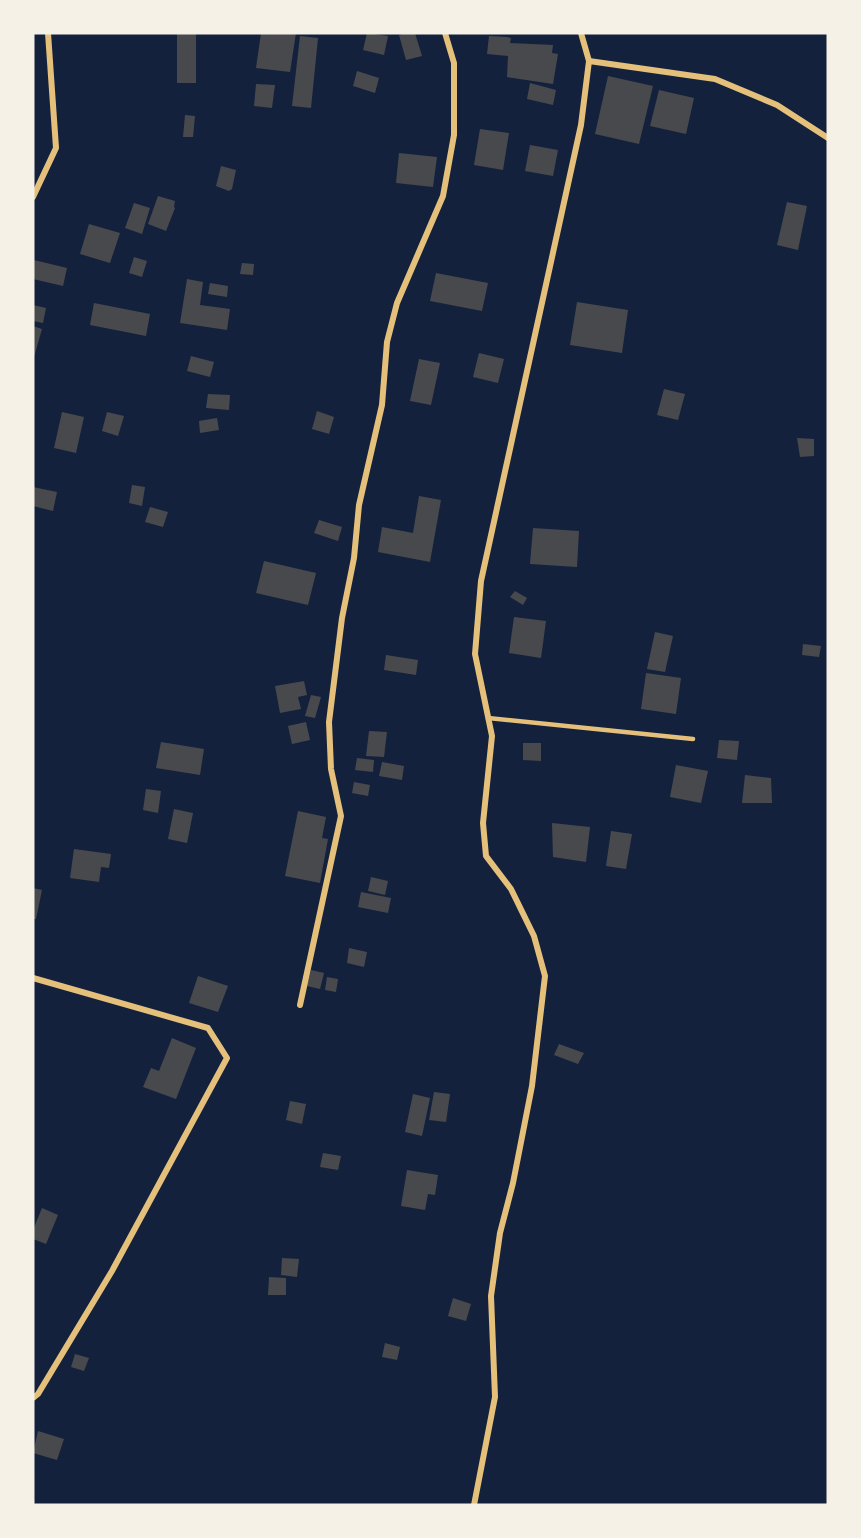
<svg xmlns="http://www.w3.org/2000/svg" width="861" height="1538" viewBox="0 0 861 1538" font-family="'Public Sans',sans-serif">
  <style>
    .building { fill: #48494c }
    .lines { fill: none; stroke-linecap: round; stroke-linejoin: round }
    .service { stroke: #e5c07b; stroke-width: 4.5 }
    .minor { stroke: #e5c07b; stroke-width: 6 }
  </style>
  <rect width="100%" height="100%" fill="#14213d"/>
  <!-- building -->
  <g class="building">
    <rect x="177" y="33" width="19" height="50"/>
    <path d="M261 33H296L290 72 256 68Z"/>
    <path d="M367 33 388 36 384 55 363 50Z"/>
    <path d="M404 33H415L422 56 406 60 399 35Z"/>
    <path d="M300 36 318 38 311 108 292 106Z"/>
    <path d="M489 36 507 37 511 38 510 43 553 45 552 53 558 54 553 84 507 77 508 56 487 54Z"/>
    <path d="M357 71 379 78 375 93 353 86Z"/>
    <path d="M608 76 653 86 639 144 595 134Z"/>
    <path d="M530 83 556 90 553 105 527 99Z"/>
    <path d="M256 84 275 85 272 108 254 106Z"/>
    <path d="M659 90 694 98 686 134 650 126Z"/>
    <path d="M185 115 195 116 193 137H183Z"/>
    <path d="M480 129 509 133 503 170 474 165Z"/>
    <path d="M530 145 558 150 553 176 525 171Z"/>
    <path d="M399 153 437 157 433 187 396 183Z"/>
    <path d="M221 166 236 170 232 189 229 191 216 186Z"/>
    <path d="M158 196 175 201 174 207 175 208 166 231 148 224Z"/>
    <path d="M787 202 807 206 798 250 777 245Z"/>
    <path d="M134 203 150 208 142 234 125 228Z"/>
    <path d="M89 224 120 233 110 263 80 254Z"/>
    <path d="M134 257 147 261 142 277 129 273Z"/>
    <path d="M34 260 67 268 63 286 33 279Z"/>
    <path d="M242 263 254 264 253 275 240 274Z"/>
    <path d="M436 273 488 283 482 311 430 301Z"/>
    <path d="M187 279 203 282 200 305 230 309 227 330 180 323Z"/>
    <path d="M210 283 228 286 227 297 208 294Z"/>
    <path d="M577 302 628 310 622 353 570 345Z"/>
    <path d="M94 303 150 314 146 336 90 325Z"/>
    <path d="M33 305 46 308 43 323 33 321Z"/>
    <path d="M33 326 42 329 34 357H33Z"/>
    <path d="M479 353 504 359 498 383 473 377Z"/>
    <path d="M191 356 214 362 210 377 187 371Z"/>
    <path d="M419 359 440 363 431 405 410 401Z"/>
    <path d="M664 389 685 394 678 420 657 415Z"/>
    <path d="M208 394 230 395 229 410 206 408Z"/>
    <path d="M317 411 334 417 329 434 312 429Z"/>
    <path d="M62 412 84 417 76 453 54 448Z"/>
    <path d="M107 412 124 416 118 436 102 431Z"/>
    <path d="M217 418 219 430 200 433 199 421Z"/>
    <path d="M797 438 814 439V456L800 457Z"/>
    <path d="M132 485 145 487 142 506 129 503Z"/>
    <path d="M33 487 57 492 53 511 33 506Z"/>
    <path d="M419 496 441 500 430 562 378 552 382 527 413 533Z"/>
    <path d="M150 507 168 512 163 527 145 522Z"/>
    <path d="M319 520 342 527 338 541 314 533Z"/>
    <path d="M533 528 579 531 577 567 530 564Z"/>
    <path d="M264 561 316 573 308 605 256 593Z"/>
    <path d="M515 591 527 598 523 605 510 597Z"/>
    <path d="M514 617 546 621 541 658 509 653Z"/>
    <path d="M655 632 673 636 665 672 647 669Z"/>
    <path d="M803 644 821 646 819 657 802 655Z"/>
    <path d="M386 655 418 660 416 675 384 670Z"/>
    <path d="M646 673 681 678 676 714 641 709Z"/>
    <path d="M304 681 307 695 298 697 301 709 280 713 275 686Z"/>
    <path d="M311 695 321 697 315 718 305 716Z"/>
    <path d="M306 722 310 740 292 744 288 726Z"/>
    <path d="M369 731 387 732 384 757 366 756Z"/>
    <path d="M719 740 739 741 737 760 717 758Z"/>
    <path d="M161 742 204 749 200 775 156 768Z"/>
    <path d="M523 743H541V761L523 760Z"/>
    <path d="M357 758 374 760 373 772 355 770Z"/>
    <path d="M382 762 404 766 402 780 379 776Z"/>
    <path d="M676 765 708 771 701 803 670 797Z"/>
    <path d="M745 775 771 778 772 803H742Z"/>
    <path d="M354 782 370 785 368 796 352 793Z"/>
    <path d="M146 789 161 791 158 813 143 810Z"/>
    <path d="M174 809 193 813 187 843 168 839Z"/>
    <path d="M298 811 326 817 322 838 328 839 320 883 285 876Z"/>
    <path d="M552 823 590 827 586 862 553 857Z"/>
    <path d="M611 831 632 834 626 869 606 866Z"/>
    <path d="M74 849 111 854 109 868 101 867 99 882 70 878Z"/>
    <path d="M371 877 388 881 385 895 368 891Z"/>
    <path d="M33 888 42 890 36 919H33Z"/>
    <path d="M361 892 391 898 388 913 358 907Z"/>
    <path d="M349 948 367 952 364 967 347 963Z"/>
    <path d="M311 970 324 973 320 989 307 986Z"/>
    <path d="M198 976 228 986 218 1012 189 1003Z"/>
    <path d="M327 977 338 979 336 992 325 990Z"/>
    <path d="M172 1038 196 1048 176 1099 143 1087 151 1068 159 1071Z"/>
    <path d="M559 1044 584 1053 578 1064 554 1055Z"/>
    <path d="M434 1092 450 1094 446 1122 429 1120Z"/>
    <path d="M413 1094 430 1098 422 1136 405 1132Z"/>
    <path d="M290 1101 306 1104 302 1124 286 1120Z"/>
    <path d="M323 1153 341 1156 338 1170 320 1167Z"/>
    <path d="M407 1170 438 1175 435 1195 428 1194 425 1210 401 1206Z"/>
    <path d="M42 1208 58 1215 46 1244 33 1239V1230Z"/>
    <path d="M282 1258 299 1259 297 1277 281 1275Z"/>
    <path d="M269 1277 286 1278V1295H268Z"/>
    <path d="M453 1298 471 1304 466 1321 448 1316Z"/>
    <path d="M385 1343 400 1347 397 1360 382 1357Z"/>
    <path d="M75 1354 89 1358 84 1371 71 1367Z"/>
    <path d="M38 1431 64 1439 57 1460 33 1453Z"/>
  </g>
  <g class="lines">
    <!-- service -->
    <path class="service" d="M488 718 693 739"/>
    <!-- minor -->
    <g class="minor">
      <path d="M589 61 715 79 777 105 828 138"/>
      <path d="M33 197 56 148 48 33"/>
      <path d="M33 978 208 1028 227 1058 112 1271 38 1394 33 1398"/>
      <path d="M300 1005 341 816 331 769 329 722 342 618 354 558 359 505 382 405 387 342 397 303 443 196 454 135V63L445 33"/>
      <path d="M474 1505 495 1397 491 1296 500 1233 513 1183 532 1086 545 976 534 936 511 889 486 856 483 823 492 736 475 654 481 581 581 125 589 61 581 33"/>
    </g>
  </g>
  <!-- border -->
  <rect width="861" height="1538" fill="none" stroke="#f6f1e7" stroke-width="69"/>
</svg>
